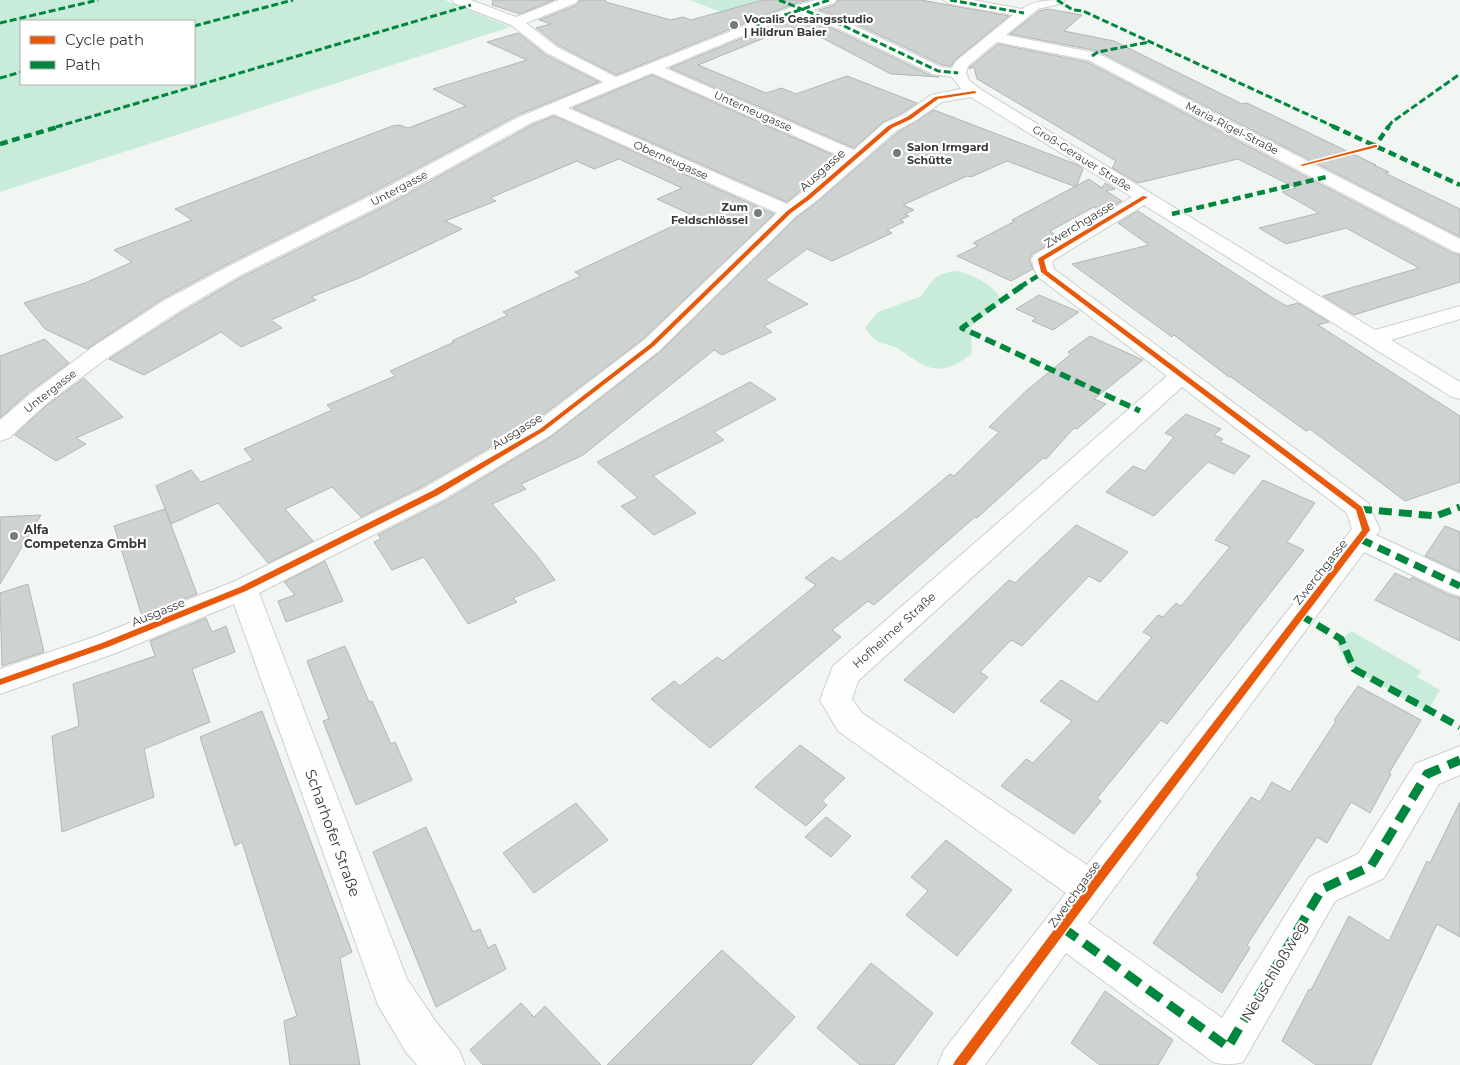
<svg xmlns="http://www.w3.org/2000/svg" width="1460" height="1065" viewBox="0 0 1460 1065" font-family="Montserrat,sans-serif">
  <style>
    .green { fill: #c9ebda; fill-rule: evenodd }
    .building { fill: #ced2d0; stroke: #b2b6b4 }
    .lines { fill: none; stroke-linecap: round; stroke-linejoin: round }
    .street-casing { stroke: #cbd0cd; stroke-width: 2 }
    .street { fill: #fdfefd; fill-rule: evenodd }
    .quiet-far4 { stroke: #00873e; stroke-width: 3; stroke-dasharray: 7 3; stroke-linecap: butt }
    .quiet-far3 { stroke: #00873e; stroke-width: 4.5; stroke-dasharray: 8 4.5; stroke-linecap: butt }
    .quiet-far2 { stroke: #00873e; stroke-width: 5.5; stroke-dasharray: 11 5.5; stroke-linecap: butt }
    .quiet-far1 { stroke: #00873e; stroke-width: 7; stroke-dasharray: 13 7; stroke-linecap: butt }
    .quiet { stroke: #00873e; stroke-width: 9; stroke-dasharray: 17 9; stroke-linecap: butt }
    .cycleway-casing { stroke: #fff; stroke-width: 3 }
    .cycleway { fill: #e8590c; fill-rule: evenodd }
    .poi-dot { fill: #777c79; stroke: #fff; stroke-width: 2 }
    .labels { text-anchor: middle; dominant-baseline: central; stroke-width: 4.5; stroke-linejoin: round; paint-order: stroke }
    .far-poi-label { font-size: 11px; font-weight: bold; fill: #363a37; stroke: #fff; text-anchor: start }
    .far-street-label { font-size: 11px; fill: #363a37; stroke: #fff }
    .street-label { font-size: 12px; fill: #363a37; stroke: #fff }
    .poi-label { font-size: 12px; font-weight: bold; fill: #363a37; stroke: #fff; text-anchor: start }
    .near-street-label { font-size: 15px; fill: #363a37; stroke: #fff }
  </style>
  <rect width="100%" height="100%" fill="#f1f6f3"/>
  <!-- green -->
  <g class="green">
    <path d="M0 0H445L510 27 0 192ZM21 21H194V84H21Z"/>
    <path d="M690 0H775L793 7 747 22Z"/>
    <path d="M959 271C974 277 993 283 1001 300L1000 303 971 326 972 354C936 379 929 369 897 348 890 344 881 344 875 340 871 337 868 331 865 328L878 312 922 296C932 279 938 272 959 271Z"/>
    <path d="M1351 631 1421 671 1417 677 1440 690 1427 712 1348 666 1337 644Z"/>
  </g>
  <!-- building -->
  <g class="building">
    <path d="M493 0H554L520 14 492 5Z"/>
    <path d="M580 0H605L606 2 671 20 683 17 691 20 763 0H809L793 4 616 75 558 45 536 28 551 24 539 20 577 5Z"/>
    <path d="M838 0H921L1009 16 955 60 951 66 942 65 850 21 819 10 835 5Z"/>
    <path d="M1048 9 1082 15 1064 31 1114 41 1242 104 1247 103 1376 165H1374L1389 172 1385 173 1460 209V237L1098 51 1010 34 1039 11Z"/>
    <path d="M801 16 838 31 932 76 939 77 891 74 809 31 803 33 789 28 698 65 766 93 782 88 796 94 847 76 917 103 902 113 883 122 854 148 670 68 762 30Z"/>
    <path d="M518 33 546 55 599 82 518 115 373 192 224 266 164 298 87 349 45 329 24 303 85 283 132 262 114 250 192 220 175 209 392 126 400 125 408 128 466 106 433 89 527 60 487 42Z"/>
    <path d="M998 44 1087 62 1452 253 1460 255V282L1354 315 1323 296 1419 268 1346 228 1286 244 1259 228 1319 213 1282 192 1296 188 1238 159 1138 183 1112 168 1116 161 977 79 974 67 969 69 970 67Z"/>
    <path d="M652 75 840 158 787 202 573 108Z"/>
    <path d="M934 110 1078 165 1083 169 1076 187 1007 161 971 177 967 176 903 205 914 210 905 214 909 216 900 220 904 222 887 230 892 233 832 261 807 249 765 280 808 304 764 326 772 332 722 355 714 350 583 455 521 484 526 489 492 504 538 557 555 580 513 598 517 602 468 624 424 557 392 570 374 542 381 539 378 535 445 501 552 436 661 351 797 217 816 203 897 133Z"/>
    <path d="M554 116 774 214 643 339 532 423 425 485 361 517 332 487 285 509 313 541 268 563 218 503 171 524 156 486 191 470 201 482 253 460 244 449 332 410 327 405 395 376 390 371 454 342 452 341 508 315 503 312 581 276 575 272 694 216 657 199 682 188 619 159 594 169 577 161 490 198 496 201 445 221 462 229 359 278 311 297 316 300 271 320 282 328 241 347 221 332 144 375 109 359 182 312 240 278 389 204 532 125Z"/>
    <path d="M1089 179 1102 188 1105 183 1115 189 1106 191 1122 201 1102 213 1094 207 1050 231 1060 238 1032 254 1029 260 1033 269 1011 281 957 256 978 246 973 243 1015 221 1012 220Z"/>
    <path d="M1138 211 1276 300 1287 306 1298 303 1329 322 1318 325 1460 416V482L1405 501 1310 429 1306 431 1231 377H1229L1174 335 1172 337 1072 264 1149 245 1118 223Z"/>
    <path d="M1039 295 1079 312 1053 330 1032 321 1036 318 1016 309Z"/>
    <path d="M1090 336 1143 360 1094 399 1106 404 1077 429 1074 428 1046 459 1043 458 977 518 975 517 874 605 868 601 832 630 841 637 710 748 651 699 674 681 680 686 717 657 723 661 816 585 805 578 832 557 840 562 901 515 950 474 954 476 999 432 989 427 1026 391 1071 354 1068 352Z"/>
    <path d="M45 339 69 363 29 392 0 418V356Z"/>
    <path d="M84 378 123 417 76 438 86 444 56 461 15 435 47 405Z"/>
    <path d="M750 382 776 399 714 432 724 440 653 476 696 513 654 535 621 506 638 498 597 462Z"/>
    <path d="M1186 414 1221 429 1214 435 1223 439 1220 442 1250 456 1234 474 1208 462 1154 516 1106 492 1133 466 1145 471 1174 437 1165 433Z"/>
    <path d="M1263 480 1315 503 1287 542 1304 550 1167 724 1161 720 1097 798 1101 801 1074 834 1001 786 1026 759 1033 763 1072 721 1040 701 1061 680 1097 702 1152 637 1143 632 1158 615 1163 617 1176 603 1181 606 1230 547 1215 540Z"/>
    <path d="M165 509 197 594 142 616 114 526Z"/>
    <path d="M41 515 0 584V517Z"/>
    <path d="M1076 525 1128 552 1100 582 1089 576 1022 646 1011 640 980 672 988 677 954 713 904 680 1009 580 1015 583Z"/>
    <path d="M1445 526 1460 532V572L1425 556Z"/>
    <path d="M325 561 343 601 286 622 278 601 295 595 284 582Z"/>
    <path d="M1395 573 1410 580 1412 577 1449 595 1460 598V641L1375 600Z"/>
    <path d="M28 584 44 652 2 666 0 593Z"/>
    <path d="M206 618 212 632 226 626 235 652 192 669 210 722 144 749 154 797 62 832 52 736 79 726 73 684 155 656 150 641Z"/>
    <path d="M345 646 369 702 372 701 391 744 395 742 412 780 356 805 323 721 329 719 307 661Z"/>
    <path d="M1358 686 1421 720 1389 773 1391 774 1370 813 1351 802 1327 843 1317 837 1247 945 1250 948 1222 993 1153 943 1199 877 1196 875 1251 797 1260 802 1272 782 1290 792 1336 721 1334 720Z"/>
    <path d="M262 711 352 952 340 958 360 1065H290L284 1021 297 1016 242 842 235 846 200 737Z"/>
    <path d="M800 745 845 778 822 801 827 805 806 826 755 787Z"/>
    <path d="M1460 802V937L1437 924 1371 1065H1316L1282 1041 1309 989 1311 990 1349 916 1389 941 1427 861 1430 863Z"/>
    <path d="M576 803 608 840 534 893 503 853Z"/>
    <path d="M826 817 851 836 831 857 805 837Z"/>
    <path d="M426 827 473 932 480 929 488 948 495 944 506 969 436 1007 373 852Z"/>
    <path d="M946 840 1012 890 957 956 906 915 928 891 911 877Z"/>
    <path d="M722 950 795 1017 751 1065H607Z"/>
    <path d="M871 963 933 1013 894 1065H860L817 1028Z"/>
    <path d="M1105 991 1173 1040 1158 1065H1100L1071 1043Z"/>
    <path d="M521 1003 534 1017 545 1006 601 1065H483L470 1050Z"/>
  </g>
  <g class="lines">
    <!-- street casing -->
    <g class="street-casing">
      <path id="street" d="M452 0H471L516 17 559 0H578L576 3 526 23 557 47 616 77 794 6 816 0H836L834 3 813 10 849 23 941 67 952 68 956 61 1013 15 950 4 943 0H973L1022 9C1034 0 1049 0 1065 0L1063 3 1038 9 1006 35 1097 53 1460 239V253L1453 251 1088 60 997 42 968 66 966 73 969 80 980 89 1375 330 1460 306V319L1391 340 1460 382V399L1452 397 1144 205 1052 261 1054 269 1368 503 1380 530 1376 535 1460 574V596L1450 593 1364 552 1088 923 1222 1018 1309 877 1358 854 1415 764 1460 746V775L1439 784 1384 878 1335 901 1243 1062C1232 1065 1224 1065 1213 1062L1066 953 985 1065H938L944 1050 1066 893 838 731 820 700 833 666 1167 376 1037 276 1031 259 1034 255 1132 197 971 97 942 102 915 121 896 131 815 202 796 216 660 350 551 435 444 499 259 593 407 979 436 1022 459 1050 465 1065H417L406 1052 378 1005 234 604 116 653 0 694V669L94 637 233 582 426 487 533 425 644 340 777 213 554 114 531 123 388 202 239 276 181 310 110 356 46 404 9 438 0 441V420L30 394 94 346 165 300 225 268 374 194 519 117 603 82 547 53 511 25 454 3ZM801 14 839 29 933 74 952 77 961 89 931 95 903 115 884 123 854 150 665 68 761 28ZM652 73 844 158 787 204 568 108ZM1182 387 1347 513 1352 529 1087 865 862 713 852 699 858 681Z"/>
    </g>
    <!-- street -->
    <use href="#street" class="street"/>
    <!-- quiet-far4 -->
    <g class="quiet-far4">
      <path d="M779 0 844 26 938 71 958 73"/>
      <path d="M950 0 1024 13"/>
      <path d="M1057 0 1073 10 1083 11 1335 127"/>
      <path d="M0 23 98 0"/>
      <path d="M756 25 829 0"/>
      <path d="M194 26 293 0"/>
      <path d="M1092 56 1098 52 1149 42"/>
      <path d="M0 78 21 72"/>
      <path d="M56 127 471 5"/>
      <path d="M1388 127 1392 122 1460 74"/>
    </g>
    <!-- quiet-far3 -->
    <g class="quiet-far3">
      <path d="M1332 126 1460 185"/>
      <path d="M0 144 61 126"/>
      <path d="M1370 147 1375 146 1389 126"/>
      <path d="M1172 214 1326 177"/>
      <path d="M1020 287 1044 272"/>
    </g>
    <!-- quiet-far2 -->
    <path class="quiet-far2" d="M1022 286 962 328 1140 411"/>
    <!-- quiet-far1 -->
    <g class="quiet-far1">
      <path d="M1359 509 1436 516 1460 507"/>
      <path d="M1360 539 1460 586"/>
      <path d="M1300 615 1341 639 1354 669 1460 727"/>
    </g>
    <!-- quiet -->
    <path class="quiet" d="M1063 928 1228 1047 1322 889 1371 866 1427 774 1460 760"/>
    <!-- cycleway casing -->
    <g class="cycleway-casing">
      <g id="cycleway">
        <path d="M974 91 976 92V93L938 99 911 119 892 128 810 199 791 213 654 346 544 431 438 495 246 591 108 647 0 685V679L102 643 240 587 432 491 540 429 650 344 787 211 806 197 888 126 907 117 935 97Z"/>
        <path d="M1375 145H1377V147L1302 166 1300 165Z"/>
        <path d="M1143 196 1148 197 1044 260 1047 271 1362 507 1370 530 1095 892 966 1065H953L955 1061 1087 886 1362 530 1356 510 1041 272 1038 259 1039 258Z"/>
      </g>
    </g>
    <!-- cycleway -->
    <use href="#cycleway" class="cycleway"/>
  </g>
  <!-- markers -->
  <g class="poi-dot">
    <circle cx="734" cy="25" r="5"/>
    <circle cx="897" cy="153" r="5"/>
    <circle cx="758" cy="213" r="5"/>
    <circle cx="14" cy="536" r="5"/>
  </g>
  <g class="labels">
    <!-- far-poi labels -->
    <g class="far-poi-label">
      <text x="744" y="19">Vocalis Gesangsstudio<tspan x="744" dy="13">| Hildrun Baier</tspan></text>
      <text x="907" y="147">Salon Irmgard<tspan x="907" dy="13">Schütte</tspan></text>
      <text x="748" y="207" text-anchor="end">Zum<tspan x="748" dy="13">Feldschlössel</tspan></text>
    </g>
    <!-- far-street labels -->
    <g class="far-street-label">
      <text transform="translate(753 111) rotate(24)">Unterneugasse</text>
      <text transform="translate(1232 128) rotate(27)">Maria-Rigel-Straße</text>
      <text transform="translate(1082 158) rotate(32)">Groß-Gerauer Straße</text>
      <text transform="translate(671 160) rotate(24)">Oberneugasse</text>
      <text transform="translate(399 188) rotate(-28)">Untergasse</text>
      <text transform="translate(50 391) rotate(-38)">Untergasse</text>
    </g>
    <!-- street labels -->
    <g class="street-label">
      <text transform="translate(822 170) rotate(-42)">Ausgasse</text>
      <text transform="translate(1079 224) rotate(-31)">Zwerchgasse</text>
      <text transform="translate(517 431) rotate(-32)">Ausgasse</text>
      <text transform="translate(1320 572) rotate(-52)">Zwerchgasse</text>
      <text transform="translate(158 612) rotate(-22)">Ausgasse</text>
      <text transform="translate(894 630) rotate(-42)">Hofheimer Straße</text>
      <text transform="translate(1074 894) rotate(-54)">Zwerchgasse</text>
    </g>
    <!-- poi labels -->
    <g class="poi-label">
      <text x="24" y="529">Alfa<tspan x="24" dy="14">Competenza GmbH</tspan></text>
    </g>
    <!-- near-street labels -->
    <g class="near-street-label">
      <text transform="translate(333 833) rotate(70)">Scharhofer Straße</text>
      <text transform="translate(1274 971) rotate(-59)">Neuschloßweg</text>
    </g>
  </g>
  <!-- legend -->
  <rect x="20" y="20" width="175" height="65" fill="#ffffff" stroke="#afb0af"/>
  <rect x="30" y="36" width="25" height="8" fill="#e8590c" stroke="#afb0af"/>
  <text x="65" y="45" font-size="15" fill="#363a37">Cycle path</text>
  <rect x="30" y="61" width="25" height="8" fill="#00873e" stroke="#afb0af"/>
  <text x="65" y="70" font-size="15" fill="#363a37">Path</text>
</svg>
